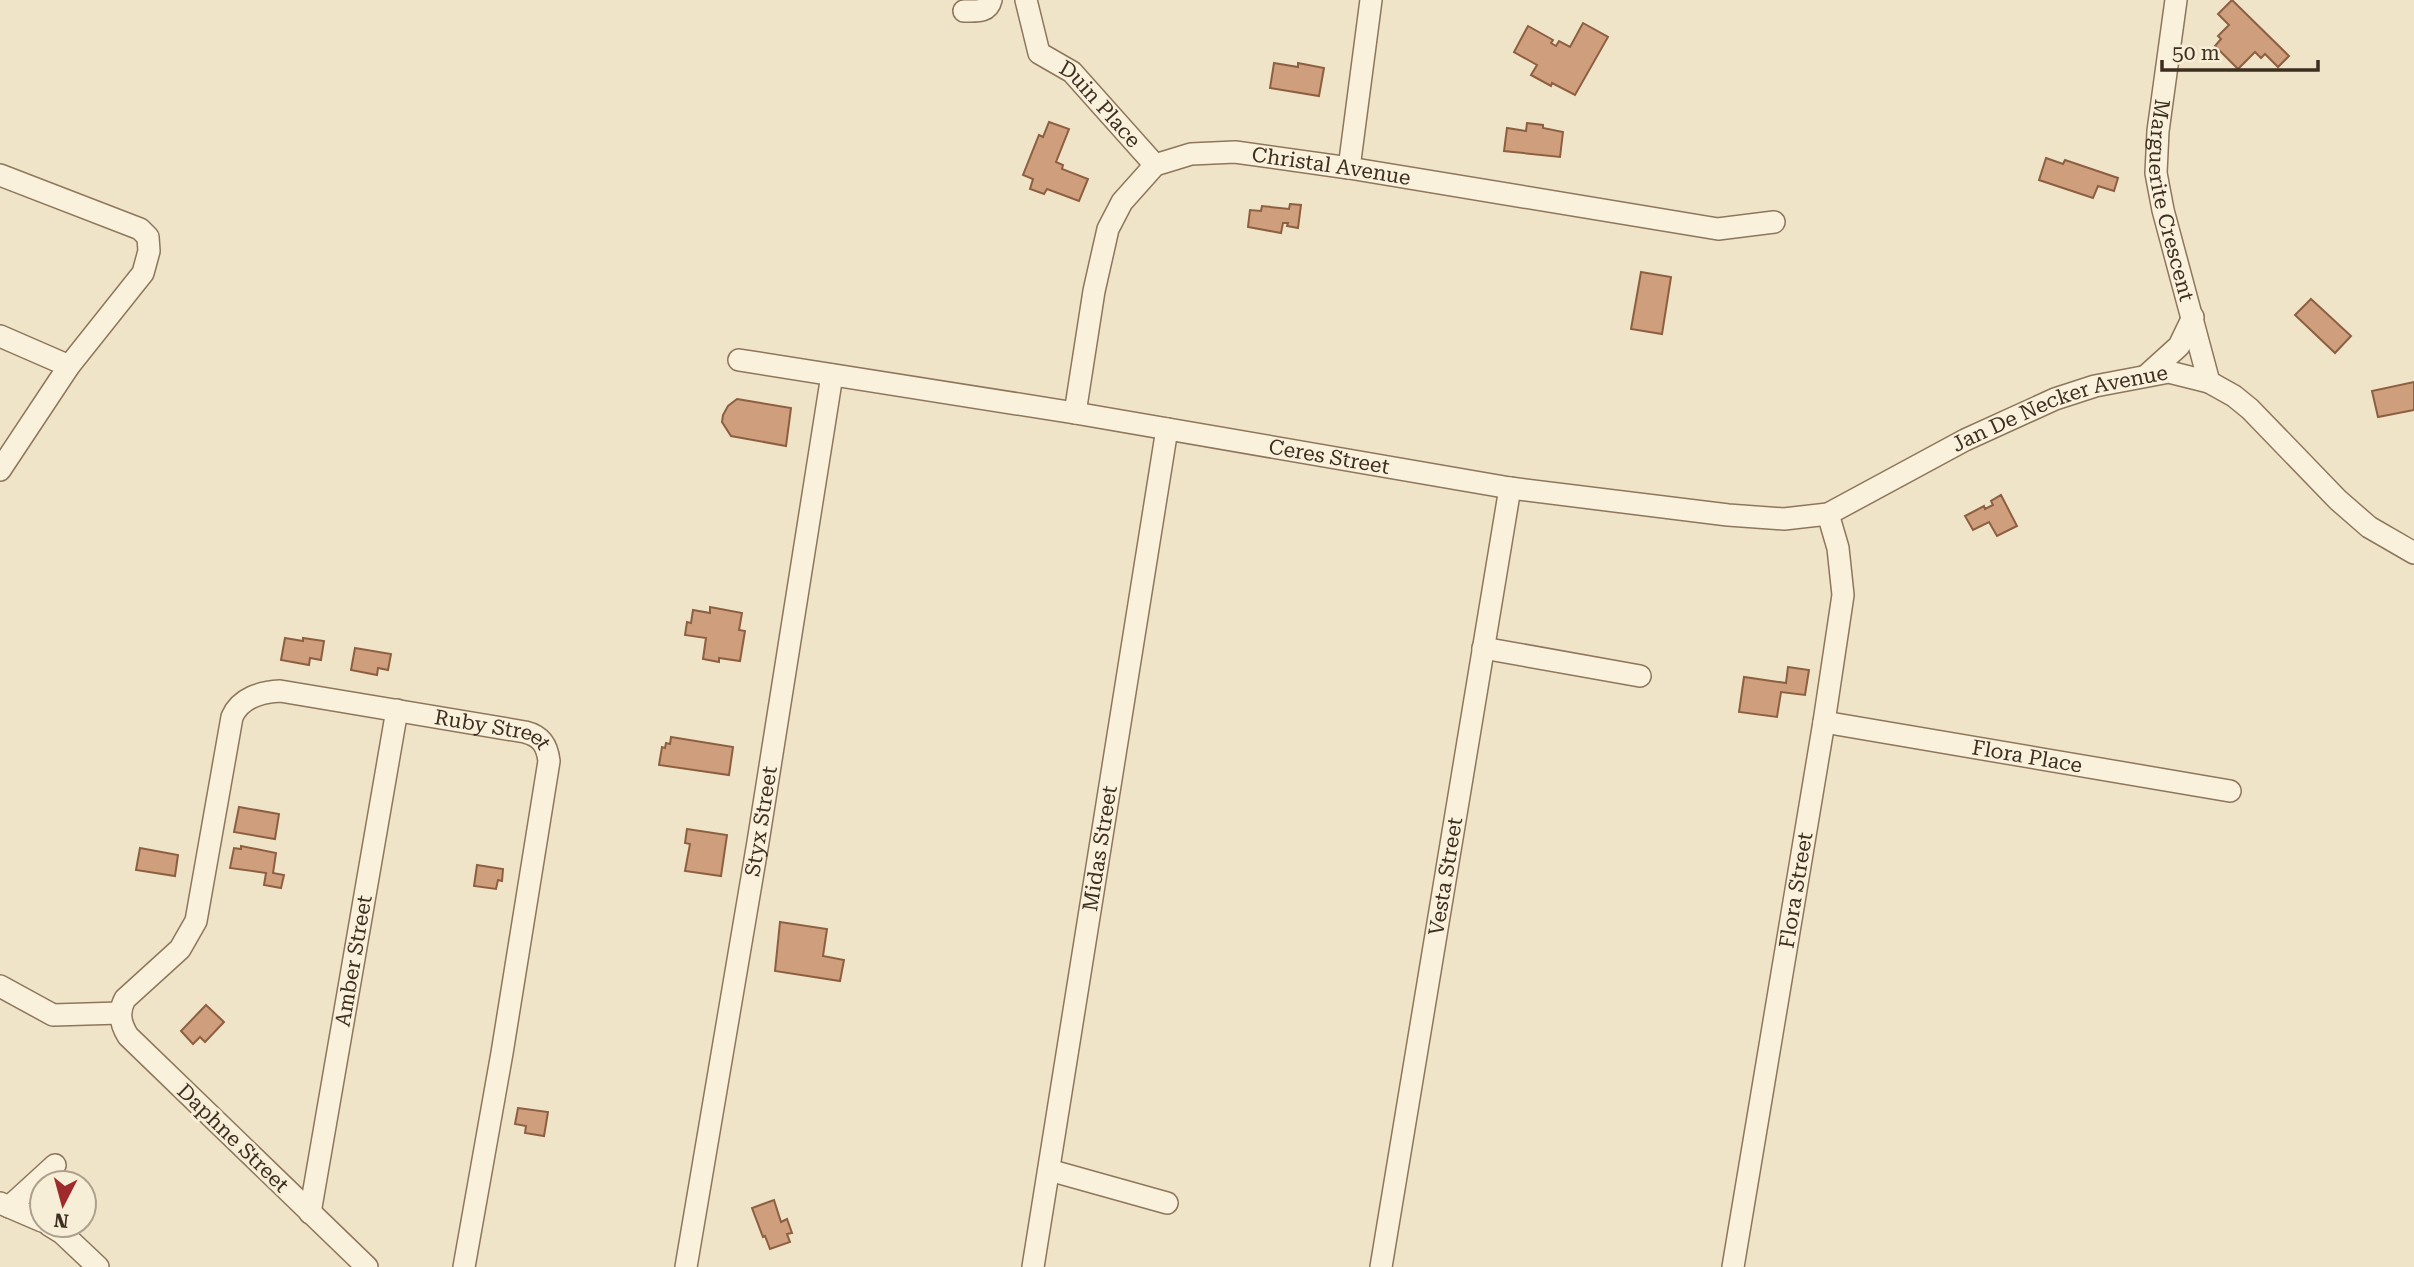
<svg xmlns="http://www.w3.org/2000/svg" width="2414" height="1267" viewBox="0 0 2414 1267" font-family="'Roboto Serif',serif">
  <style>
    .building { fill: #cf9f7d; stroke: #8d5f41; stroke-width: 2 }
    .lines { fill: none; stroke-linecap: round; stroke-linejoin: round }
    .minor-casing { stroke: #8d765c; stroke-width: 24 }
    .minor { stroke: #faf1dc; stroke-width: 21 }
    .labels { text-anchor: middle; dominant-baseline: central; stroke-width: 6; stroke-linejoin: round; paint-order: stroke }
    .street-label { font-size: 21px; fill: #3d2e20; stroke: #f7eed8 }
  </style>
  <rect width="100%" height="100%" fill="#f0e4c8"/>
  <!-- building -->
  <g class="building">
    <path d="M2232 0 2289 56 2278 67 2265 54 2261 58 2255 52 2238 69 2215 46 2221 39 2218 36 2229 25 2218 14Z"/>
    <path d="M1583 23 1608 37 1575 95 1552 83 1551 86 1531 75 1537 65 1514 52 1528 26 1553 40 1551 43 1556 46 1559 41 1570 47Z"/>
    <path d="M1274 63 1298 67V63L1324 68 1319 96 1270 88Z"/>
    <path d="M1049 122 1069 129 1056 162 1063 165 1062 169 1088 179 1079 201 1047 189 1044 194 1030 189 1033 179 1023 175 1039 135 1043 137Z"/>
    <path d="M1527 123 1543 125V128L1563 132 1560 157 1504 151 1507 128 1526 131Z"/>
    <path d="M2046 158 2063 164 2065 160 2118 178 2114 191 2098 186 2093 198 2039 180Z"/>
    <path d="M1290 204 1301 205 1298 228 1287 226 1288 223H1283L1281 233 1248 227 1250 210 1261 211 1262 206 1289 209Z"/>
    <path d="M1641 272 1671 277 1662 334 1631 329Z"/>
    <path d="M2311 299 2351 336 2335 353 2295 315Z"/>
    <path d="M2414 382V410L2378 417 2372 391Z"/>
    <path d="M737 399 791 408 786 446 731 436 722 422 723 415 728 406Z"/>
    <path d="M2001 495 2017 526 1997 536 1989 522 1973 530 1965 516 1984 506 1985 509 1993 505 1991 501Z"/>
    <path d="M710 607 742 613 739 630 745 631 740 661 719 658V662L703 659 706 638 685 635 687 622 691 623 693 610 710 613Z"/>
    <path d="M285 638 303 641V638L324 641 321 660 310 658 309 665 281 660Z"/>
    <path d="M355 648 391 654 388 670 378 668 377 675 351 670Z"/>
    <path d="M1788 667 1809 670 1805 695 1781 692 1777 717 1739 712 1744 677 1786 683Z"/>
    <path d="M671 737 733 747 729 775 659 765 662 747 665 748 666 743 670 744Z"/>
    <path d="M239 807 279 814 275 839 234 832Z"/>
    <path d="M687 829 727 835 721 876 685 871 690 844 685 843Z"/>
    <path d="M241 846 276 853 273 873 284 875 281 888 264 885 266 873 230 868 234 848 241 849Z"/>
    <path d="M140 848 178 855 175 876 136 870Z"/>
    <path d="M477 865 503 869 502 881 498 880 496 889 474 886Z"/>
    <path d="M780 922 827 929 823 956 844 960 840 981 775 971Z"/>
    <path d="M206 1005 224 1022 205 1042 200 1037 193 1044 181 1031Z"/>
    <path d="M518 1108 548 1112 544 1136 525 1133 526 1126 515 1124Z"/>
    <path d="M774 1200 781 1222 787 1219 792 1233 787 1234 790 1242 770 1249 765 1236 763 1237 752 1208Z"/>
  </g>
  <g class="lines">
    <!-- minor casing -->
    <g class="minor-casing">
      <g id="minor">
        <path id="s1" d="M1026 0 1039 53 1072 72 1155 165"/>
        <path id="s2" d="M2176 0 2158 131 2156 173 2163 210 2209 382"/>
        <path d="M964 11C976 11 988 13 991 0"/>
        <path d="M1349 168 1371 0"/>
        <path d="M0 175 140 229 148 237 149 251 143 273 69 366 0 470"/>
        <path d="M0 336 69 366"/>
        <path id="s3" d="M739 360 1075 413 1510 488 1728 515 1784 519 1828 514 1965 440 2055 399 2095 386 2169 372 2209 382 2234 396 2250 409 2338 500 2369 527 2414 553"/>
        <path d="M2147 375 2179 346 2193 317"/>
        <path id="s4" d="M1075 413 1094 291 1108 229 1122 202 1155 165 1191 154 1235 152 1349 168 1718 229 1774 222"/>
        <path d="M1483 648 1640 676"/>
        <path id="s5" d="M1824 722 2230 791"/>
        <path d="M0 986 53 1015 120 1013"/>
        <path d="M1049 1170 1167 1203"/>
        <path d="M0 1203 42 1221"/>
        <path d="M9 1207 55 1165"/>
        <path id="s6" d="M310 1213 397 710"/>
        <path d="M49 1225 62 1233 98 1267"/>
        <path id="s7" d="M367 1267 128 1036C120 1023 118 1012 125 999L180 949 196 921 232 717C240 698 261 692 280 691L525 732C541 736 547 745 549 761L502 1053 464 1267"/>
        <path id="s8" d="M686 1267 758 842 832 375"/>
        <path id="s9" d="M1033 1267 1167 429"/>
        <path id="s10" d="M1381 1267 1510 488"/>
        <path id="s11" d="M1733 1267 1824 722 1843 595 1838 548 1828 514"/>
      </g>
    </g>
    <!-- minor -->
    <use href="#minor" class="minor"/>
  </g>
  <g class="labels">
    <!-- street labels -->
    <g class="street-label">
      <text stroke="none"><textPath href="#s1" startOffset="135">Duin Place</textPath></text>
      <text stroke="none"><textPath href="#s4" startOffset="446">Christal Avenue</textPath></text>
      <text stroke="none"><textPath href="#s2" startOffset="203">Marguerite Crescent</textPath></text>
      <text stroke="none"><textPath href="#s3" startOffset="1358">Jan De Necker Avenue</textPath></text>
      <text stroke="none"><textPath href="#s3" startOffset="598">Ceres Street</textPath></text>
      <text stroke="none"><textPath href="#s7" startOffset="959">Ruby Street</textPath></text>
      <text stroke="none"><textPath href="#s5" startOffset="206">Flora Place</textPath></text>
      <text stroke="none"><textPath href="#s8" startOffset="452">Styx Street</textPath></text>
      <text stroke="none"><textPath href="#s9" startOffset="424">Midas Street</textPath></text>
      <text stroke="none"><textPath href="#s10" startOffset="396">Vesta Street</textPath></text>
      <text stroke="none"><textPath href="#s11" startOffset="382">Flora Street</textPath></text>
      <text stroke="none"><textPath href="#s6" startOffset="256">Amber Street</textPath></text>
      <text transform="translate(233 1138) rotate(44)">Daphne Street</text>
    </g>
  </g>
  <!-- north arrow -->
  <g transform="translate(63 1204) rotate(186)"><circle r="33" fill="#f7eed8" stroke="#ada18e" stroke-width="2"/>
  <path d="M0-5L12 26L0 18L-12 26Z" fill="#9e2a2b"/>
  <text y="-10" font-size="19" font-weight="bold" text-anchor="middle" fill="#3d2e20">N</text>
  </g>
  <!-- scale -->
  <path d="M2162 60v10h156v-10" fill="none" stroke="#3d2e20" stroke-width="3.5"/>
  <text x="2172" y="60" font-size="21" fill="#3d2e20" stroke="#f7eed8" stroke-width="5" paint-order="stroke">50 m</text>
</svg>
